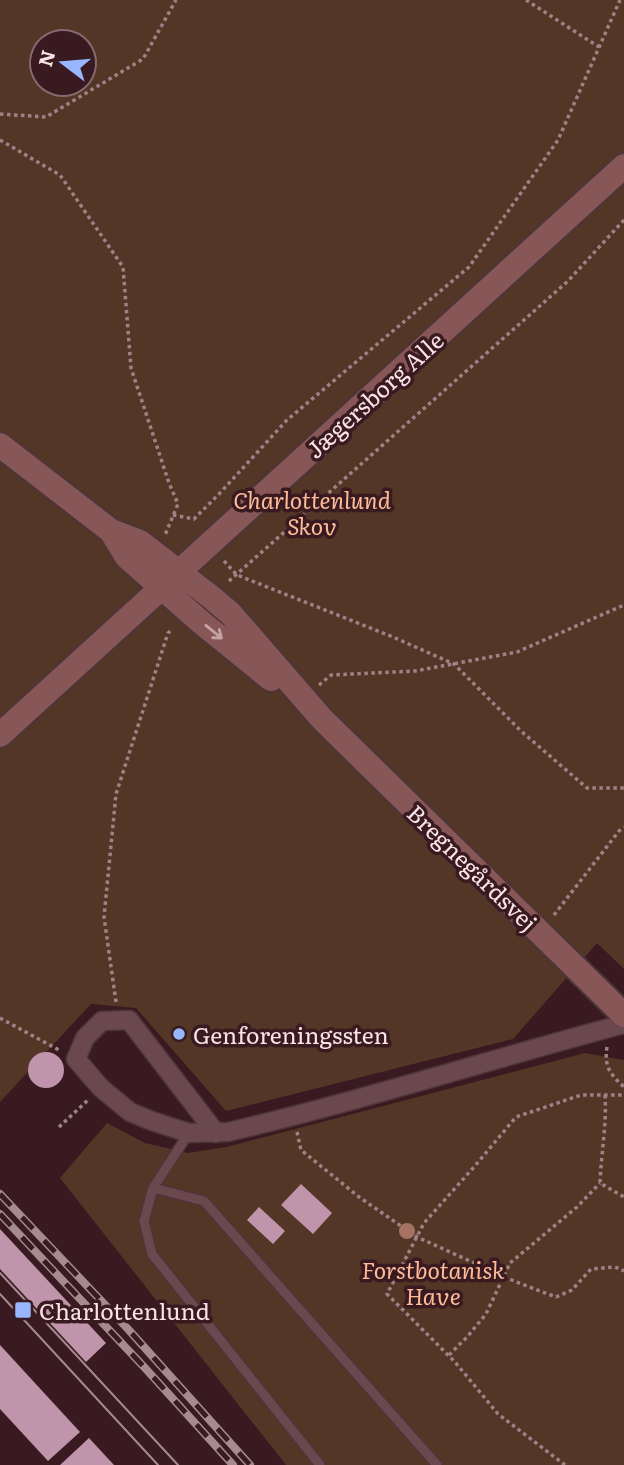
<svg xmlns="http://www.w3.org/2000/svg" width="624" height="1465" viewBox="0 0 624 1465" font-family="Literata,serif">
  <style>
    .green { fill: #543626; fill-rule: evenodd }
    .building { fill: #c094aa }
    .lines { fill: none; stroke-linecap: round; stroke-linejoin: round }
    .lane-casing { stroke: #4e353a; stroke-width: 12 }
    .street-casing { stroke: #4e353a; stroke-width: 21 }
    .secondary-casing { stroke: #4e353a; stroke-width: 28 }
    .path { stroke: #9c8387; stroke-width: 3.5; stroke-dasharray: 3.5 3.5; stroke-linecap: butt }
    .lane { stroke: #6a484e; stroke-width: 9 }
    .street { stroke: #6a484e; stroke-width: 18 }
    .secondary { stroke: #875758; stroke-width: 24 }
    .tram { stroke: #a58b8f; stroke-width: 2 }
    .rail-casing { stroke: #a58b8f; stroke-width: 8 }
    .rail { stroke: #381a20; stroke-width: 5; stroke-dasharray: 16; stroke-linecap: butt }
    .tree { fill: #a47362 }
    .oneway { stroke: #c6a4a6 }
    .poi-dot { fill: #97b6fd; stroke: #381a20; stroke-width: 2.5 }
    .labels { text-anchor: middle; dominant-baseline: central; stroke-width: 7; stroke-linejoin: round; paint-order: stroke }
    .street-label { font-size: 23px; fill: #f9e3e6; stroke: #381a20 }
    .park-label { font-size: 23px; font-style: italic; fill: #fdbb98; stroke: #381a20 }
    .poi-label { font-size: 23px; fill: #f9e3e6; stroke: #381a20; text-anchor: start }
  </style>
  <rect width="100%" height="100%" fill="#381a20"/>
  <!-- green -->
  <g class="green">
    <path d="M0 0H624V969L597 943 513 1039 226 1111 136 1008 91 1004 0 1102ZM42 42H84V84H42Z"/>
    <path d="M585 1053 624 1060V1465H286L60 1178 107 1123 145 1143 188 1153 226 1147Z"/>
  </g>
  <!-- building -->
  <g class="building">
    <circle cx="46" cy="1070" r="18"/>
    <path d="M301 1184 332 1213 313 1234 281 1205Z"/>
    <path d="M259 1207 285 1231 273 1244 247 1220Z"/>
    <path d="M0 1229 106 1343 86 1362 0 1269Z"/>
    <path d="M0 1345 80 1432 48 1461 0 1409Z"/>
    <path d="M89 1438 114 1465H60Z"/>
  </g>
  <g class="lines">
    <!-- lane casing -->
    <g class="lane-casing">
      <g id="lane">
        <path d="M189 1133 153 1188 144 1221 152 1254 320 1465"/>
        <path d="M153 1188 204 1201 437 1465"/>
      </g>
    </g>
    <!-- street casing -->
    <g class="street-casing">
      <path id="street" d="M216 1133 129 1020 102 1021 85 1038 76 1059 101 1088 130 1112 152 1121 189 1133 228 1132C361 1101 492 1059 624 1024"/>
    </g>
    <!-- secondary casing -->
    <g class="secondary-casing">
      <g id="secondary">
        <path d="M0 445 111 531 140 542 211 597 230 613 322 719 624 1015"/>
        <path d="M111 531 127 557 202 623 271 679"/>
        <path d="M0 735 624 166"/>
      </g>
    </g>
    <!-- path -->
    <g class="path">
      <path d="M526 0 599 47"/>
      <path d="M0 114 46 117 143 59 176 0"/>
      <path d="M0 140 60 175 123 267 131 368 169 483 178 504 165 535"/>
      <path d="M173 515 194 519 219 494 287 420 469 267 558 140 620 0"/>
      <path d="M224 561 237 575 393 637 454 664 521 731 587 788H624"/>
      <path d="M229 581 568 281 624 220"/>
      <path d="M319 685 331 675 415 671 517 652 624 605"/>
      <path d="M554 915 619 831 624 827"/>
      <path d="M116 1002 104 917 116 794 168 633 173 629"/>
      <path d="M0 1018 59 1050"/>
      <path d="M607 1047C604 1067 610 1074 624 1087"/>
      <path d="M605 1095C607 1124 601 1154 600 1183L624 1197"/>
      <path d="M59 1127 88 1100"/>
      <path d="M297 1132 301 1150 359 1197 417 1237 514 1281 556 1297 572 1290 591 1269 615 1267 624 1271"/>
      <path d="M449 1355 467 1337 486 1314 510 1263 577 1207 600 1183"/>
      <path d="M565 1465 498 1414 455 1362 387 1294 424 1223 474 1167 516 1117 581 1095H624"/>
    </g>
    <!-- lane -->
    <use href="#lane" class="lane"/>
    <!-- street -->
    <use href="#street" class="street"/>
    <!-- secondary -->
    <use href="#secondary" class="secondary"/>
    <!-- tram -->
    <g class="tram">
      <path d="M0 1273 178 1465"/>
      <path d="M0 1294 158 1465"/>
    </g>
    <!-- rail casing -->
    <g class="rail-casing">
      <g id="rail">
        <path d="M0 1194 127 1328 250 1465"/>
        <path d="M0 1214 145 1368 233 1465"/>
      </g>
    </g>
    <!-- rail -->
    <use href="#rail" class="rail"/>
  </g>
  <!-- trees -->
  <g class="tree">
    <circle cx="407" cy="1231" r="8"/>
    <circle cx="479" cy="1270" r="8"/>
  </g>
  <!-- one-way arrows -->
  <defs><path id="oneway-shaft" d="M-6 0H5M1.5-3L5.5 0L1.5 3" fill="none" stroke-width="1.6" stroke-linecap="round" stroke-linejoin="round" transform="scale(1.75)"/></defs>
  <use class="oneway" href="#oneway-shaft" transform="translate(214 632) rotate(39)"/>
  <!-- markers -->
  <g class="poi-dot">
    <circle cx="179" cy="1034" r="7"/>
    <rect x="14" y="1301" width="18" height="18" rx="3.5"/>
  </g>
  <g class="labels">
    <!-- street labels -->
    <g class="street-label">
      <text transform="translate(374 394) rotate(-42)">Jægersborg Alle</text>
      <text transform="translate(473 867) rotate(44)">Bregnegårdsvej</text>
    </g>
    <!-- park labels -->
    <g class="park-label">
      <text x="312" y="499">Charlottenlund<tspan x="312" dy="26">Skov</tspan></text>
      <text x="433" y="1269">Forstbotanisk<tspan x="433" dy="26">Have</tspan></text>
    </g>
    <!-- poi labels -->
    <g class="poi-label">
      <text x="193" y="1034">Genforeningssten</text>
      <text x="39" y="1310">Charlottenlund</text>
    </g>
  </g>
  <!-- north arrow -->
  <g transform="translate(63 63) rotate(286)"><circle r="33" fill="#381a20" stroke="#856a6f" stroke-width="2"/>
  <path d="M0-5L12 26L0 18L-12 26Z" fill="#97b6fd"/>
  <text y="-10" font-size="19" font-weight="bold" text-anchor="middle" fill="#f9e3e6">N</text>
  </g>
</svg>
